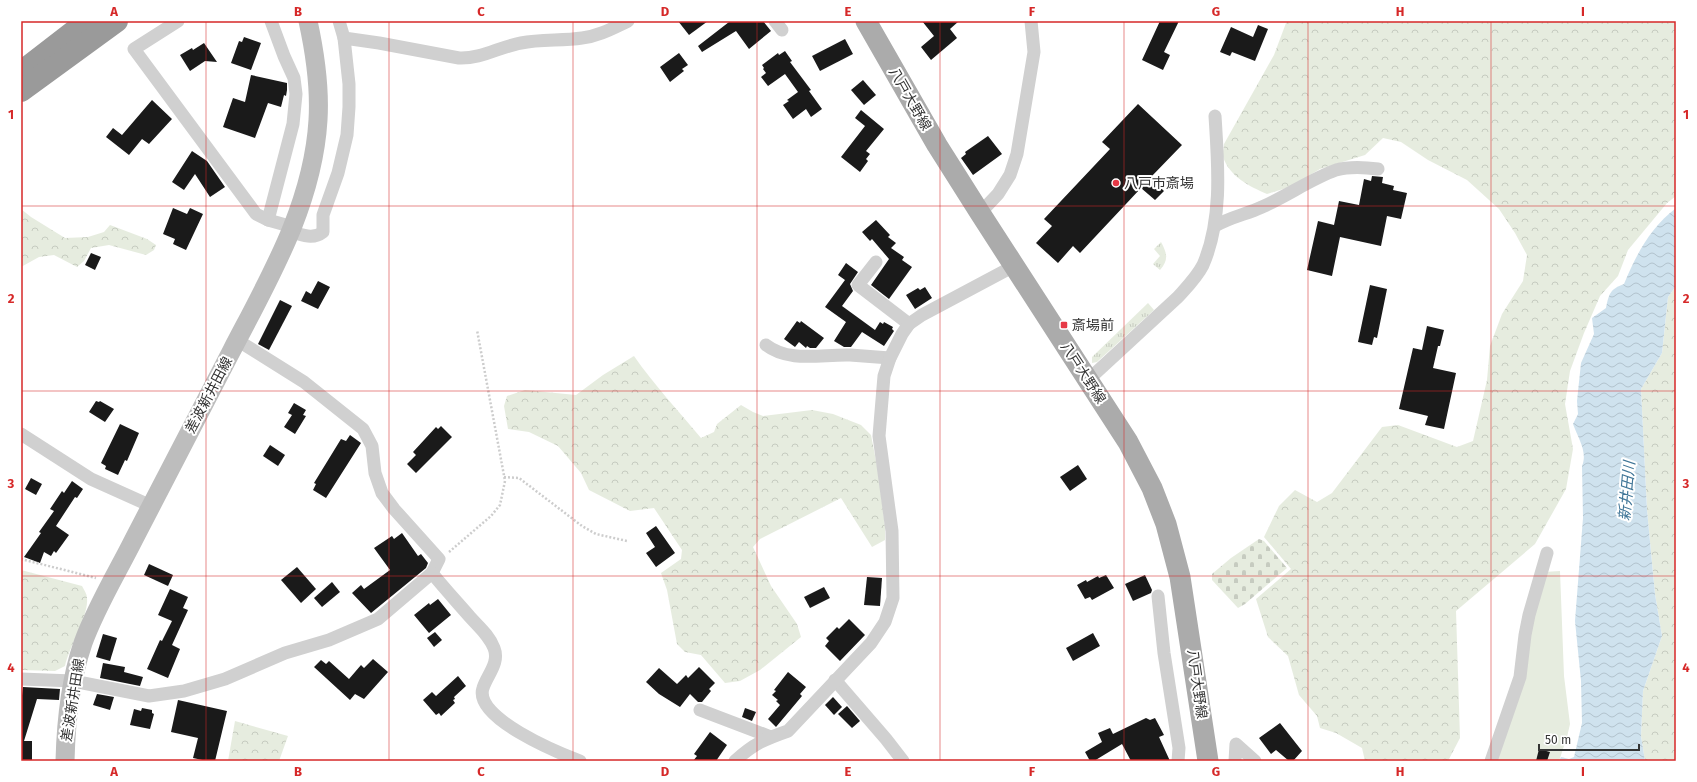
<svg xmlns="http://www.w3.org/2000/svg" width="1697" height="782" viewBox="0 0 1697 782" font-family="'Fira Sans','Noto Sans JP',sans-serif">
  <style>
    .grass { fill: url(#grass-tufts) }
    .forest { fill: url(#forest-crowns) }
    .cemetery { fill: url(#cemetery-stones) }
    .green { fill: #e6ecdf }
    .water { fill: url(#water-waves) }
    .building { fill: #1a1a1a }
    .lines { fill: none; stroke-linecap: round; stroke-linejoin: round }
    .path { stroke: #cdcdcd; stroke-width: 2.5; stroke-dasharray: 2 2; stroke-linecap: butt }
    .street { stroke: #d0d0d0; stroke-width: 13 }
    .secondary { stroke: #bdbdbd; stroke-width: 19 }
    .primary { stroke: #ababab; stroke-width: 21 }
    .highway { stroke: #9a9a9a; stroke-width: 22 }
    .grid { fill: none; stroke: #d62828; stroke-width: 1; stroke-opacity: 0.55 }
    .poi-dot { fill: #e63946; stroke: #fff; stroke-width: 1.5 }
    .labels { text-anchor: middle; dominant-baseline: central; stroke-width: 4; stroke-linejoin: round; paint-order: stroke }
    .street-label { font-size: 14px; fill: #333; stroke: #fff }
    .poi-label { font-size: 14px; fill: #333; stroke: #fff; text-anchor: start }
    .water-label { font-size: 15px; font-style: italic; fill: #3f7597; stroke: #fff }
    .neatline { fill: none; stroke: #d62828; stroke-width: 1.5 }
    .grid-label { font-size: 13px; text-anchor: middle; font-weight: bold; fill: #d62828 }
  </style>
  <defs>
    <pattern id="grass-tufts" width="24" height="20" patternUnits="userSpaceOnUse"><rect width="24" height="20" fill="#e6ecdf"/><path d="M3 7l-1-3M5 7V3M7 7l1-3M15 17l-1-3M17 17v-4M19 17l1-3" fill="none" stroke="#c6cbc0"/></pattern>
    <pattern id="forest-crowns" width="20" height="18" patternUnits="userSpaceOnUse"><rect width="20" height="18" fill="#e6ecdf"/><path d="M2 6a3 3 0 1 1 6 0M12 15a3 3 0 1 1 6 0" fill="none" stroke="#c6cbc0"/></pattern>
    <pattern id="cemetery-stones" width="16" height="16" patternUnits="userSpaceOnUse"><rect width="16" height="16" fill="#e6ecdf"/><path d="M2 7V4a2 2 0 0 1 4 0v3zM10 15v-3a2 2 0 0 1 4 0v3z" fill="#c6cbc0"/></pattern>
    <pattern id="water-waves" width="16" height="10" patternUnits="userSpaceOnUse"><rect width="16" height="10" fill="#cfe2ee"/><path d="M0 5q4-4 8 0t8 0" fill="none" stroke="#b2c2cd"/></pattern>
  </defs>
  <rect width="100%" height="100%" fill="#fff"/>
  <!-- grass -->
  <g class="grass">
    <path d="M1161 242C1167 253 1169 260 1160 270L1153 264 1160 256 1154 249Z"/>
    <path d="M1148 303 1154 310 1097 362 1092 363V357Z"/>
  </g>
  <!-- forest -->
  <g class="forest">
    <path d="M1288 21H1676V196L1667 203 1628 250 1618 276 1600 296 1584 333 1570 371 1565 404 1573 449 1566 489 1535 544 1456 611 1460 738 1448 761H1365L1362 748 1336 733 1320 728 1317 716 1299 695 1288 656 1268 637 1256 599 1291 569 1264 537 1279 506 1295 490 1317 502 1332 493 1382 427 1398 425 1457 447 1473 441 1487 380 1490 346 1502 314 1523 281 1527 255 1515 233 1499 209 1467 180 1428 160 1401 142 1383 138 1365 155 1320 169 1290 187 1267 194C1249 186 1230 177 1223 157 1222 153 1224 148 1224 144L1274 55 1286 23Z"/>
    <path d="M21 209 31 217 65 238 88 237 104 232 110 225 147 239 156 245 154 250 146 255 109 245 91 248 84 261 77 267 54 255 39 257 21 267Z"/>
    <path d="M1676 286V761H1645L1641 736 1643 691 1662 636 1655 594 1647 510 1641 389 1662 353 1668 297Z"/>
    <path d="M634 356C654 385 678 410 701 438L714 432 717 424 741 405 753 412 763 416 812 410 833 414 861 425 871 435 878 471 885 526V540L872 547 841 498 760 539 753 547 771 586 797 624 801 637 760 670 740 681 725 683 701 655 685 652 677 644 667 590 661 573 681 559 682 550 654 508 630 511 589 490 581 473 558 446 529 432 508 429 504 406 507 396 525 390 576 395 603 375Z"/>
    <path d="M21 570 82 586C84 590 87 594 87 598 89 615 69 647 65 666L55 671 21 670Z"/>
    <path d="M235 721 288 736 279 761H228Z"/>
  </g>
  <!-- cemetery -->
  <path class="cemetery" d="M1259 539 1264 541 1287 568 1245 604 1238 608 1212 580V574L1231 558Z"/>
  <!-- green -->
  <path class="green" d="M1560 571 1564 676 1570 724 1567 737 1559 761H1495L1531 632 1544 572Z"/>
  <!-- water -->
  <path class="water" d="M1676 208V286L1668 297 1662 353 1641 389 1647 510 1655 594 1662 636 1643 691 1641 736 1645 761H1559L1561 757 1569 759 1574 757 1582 723 1581 681 1575 621 1583 518 1582 466C1588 452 1578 438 1573 424L1578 414 1577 401 1581 363 1594 334 1592 318 1606 308C1609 294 1610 289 1624 284 1636 255 1650 228 1676 208Z"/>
  <!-- building -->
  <g class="building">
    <path d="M678 21H708L689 35Z"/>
    <path d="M728 21H763L771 31 749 49 736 31 702 52 698 46 729 22Z"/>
    <path d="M922 21H959L950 29 957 38 931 60 921 47 934 36Z"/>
    <path d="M1160 21H1179L1164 52 1170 55 1163 70 1142 60Z"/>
    <path d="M1258 25 1268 29 1255 61 1232 52 1230 56 1220 52 1231 27 1253 37Z"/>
    <path d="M244 37 261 43 251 70 231 63 239 41 242 42Z"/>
    <path d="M845 39 853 54 820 71 812 56Z"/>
    <path d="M204 43 217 62 205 61 190 71 180 55 192 48 193 50Z"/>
    <path d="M785 51 792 61 790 62 811 90 809 91 822 109 811 117 806 109 793 119 783 105 789 101 787 100 798 92 785 74 768 86 761 77 766 73 763 69 764 68 762 65 778 53 779 55Z"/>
    <path d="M679 53 688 65 682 69 684 71 670 82 660 67Z"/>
    <path d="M251 75 287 83V90L286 96 284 95 281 107 268 103 255 138 223 127 233 98 245 102Z"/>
    <path d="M863 80 876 95 864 105 851 90Z"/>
    <path d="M152 100 172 119 149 144 142 139 129 155 106 137 113 128 122 135Z"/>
    <path d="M1138 104 1182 145 1150 178 1164 191 1155 200 1141 188 1080 253 1073 246 1058 263 1036 243 1052 226 1044 219 1110 149 1102 142Z"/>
    <path d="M861 110 884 129 866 151 870 154 866 159 868 161 860 172 841 157 865 126 855 118Z"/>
    <path d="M988 136 1002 154 973 175 961 158 966 154 965 152Z"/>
    <path d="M192 151 207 161 225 187 210 197 195 174 184 190 172 182Z"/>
    <path d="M1372 176 1383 177 1382 183 1394 186 1393 190 1407 193 1401 219 1387 216 1381 246 1340 237 1332 276 1307 270 1318 221 1334 225 1339 201 1359 205 1364 179 1371 181Z"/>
    <path d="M173 208 187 214 190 208 203 214 186 250 173 244 175 239 163 234Z"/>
    <path d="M876 220 890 235 888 237 896 243 891 248 904 257 902 260 912 267 889 299 871 285 889 259 872 239 870 241 862 232Z"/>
    <path d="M91 253 101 257 95 270 85 265Z"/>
    <path d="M846 263 858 272 850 284 853 291 842 306 875 330 880 322 883 324 884 322 893 327 892 329 894 331 884 346 862 332 851 347H844L834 341 846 322 825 307 845 280 838 275Z"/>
    <path d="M318 281 330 287 318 309 301 301 306 291 311 294Z"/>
    <path d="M1370 285 1387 289 1377 338 1374 337 1372 345 1358 342Z"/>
    <path d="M925 287 932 298 915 309 906 295 918 288 920 290Z"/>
    <path d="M280 300 292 306 269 350 258 344Z"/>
    <path d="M797 321 800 323 801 321 824 338 816 348H810L807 346 806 348 799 342 795 347 784 339Z"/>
    <path d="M1427 326 1444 330 1440 346H1438L1433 368 1456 373 1444 429 1425 425 1428 416 1399 409 1413 348 1422 350Z"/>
    <path d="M96 401 99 402 100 401 114 409 105 422 89 412Z"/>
    <path d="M294 403 306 410 303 415 306 416 295 434 284 427 292 415 288 413Z"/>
    <path d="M120 424 139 433 127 461 125 460 118 475 105 469 106 466 101 463Z"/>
    <path d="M441 426 452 437 416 473 407 464 416 455 413 452 436 427 438 429Z"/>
    <path d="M350 435 361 443 326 498 313 490 316 484 314 483 341 439 346 441Z"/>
    <path d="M270 445 285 455 278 466 263 456Z"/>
    <path d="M1078 465 1087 479 1070 491 1060 477Z"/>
    <path d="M31 478 42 484 36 495 25 489Z"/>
    <path d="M72 481 83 489 77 498 75 497 56 526 69 535 56 553 54 551 51 556 44 552 40 563 24 557 41 533 39 532 54 511 50 509 62 491 64 493Z"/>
    <path d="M656 526 675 553 656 567 646 553 655 547 646 533Z"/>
    <path d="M402 533 418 556 421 554 428 563 426 568 371 613 352 593 361 585 364 589 390 570 374 548 392 536 394 539Z"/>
    <path d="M149 564 173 575 168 586 144 575Z"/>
    <path d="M297 567 316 589 301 603 281 580Z"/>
    <path d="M1106 575 1114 588 1092 600 1090 597 1085 599 1077 585 1086 580 1087 582 1098 576 1099 578Z"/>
    <path d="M1145 575 1152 590 1151 593 1133 601 1125 584Z"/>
    <path d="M867 577 882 578 880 606 864 605Z"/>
    <path d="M332 582 340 592 322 607 314 598Z"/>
    <path d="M824 587 830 598 810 608 804 597Z"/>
    <path d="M170 589 188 597 183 608 188 610 172 645 180 649 168 678 147 669 160 640 162 641 172 621 158 615Z"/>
    <path d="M438 599 451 615 429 633 414 615 429 603 430 605Z"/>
    <path d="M849 619 865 635 840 661 825 646 829 641 826 638 837 627 839 629Z"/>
    <path d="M435 632 442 640 434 647 427 638Z"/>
    <path d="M1093 633 1100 646 1073 661 1066 648Z"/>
    <path d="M103 634 117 638 110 661 96 657Z"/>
    <path d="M373 659 388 672 364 699 355 694 350 700 314 667 321 660 326 664 329 661 349 679 361 665 364 668Z"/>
    <path d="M103 663 125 667 124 672 143 677 140 686 100 678Z"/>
    <path d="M699 667 715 683 709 689 711 691 702 702H698L690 694 680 707 659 694 646 682 659 668 677 684 686 675 688 678Z"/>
    <path d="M788 672 806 687 800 694 802 696 776 727 768 719 780 705 776 701 778 700 772 695 776 691 774 690Z"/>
    <path d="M458 676 466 686 454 697 455 699 453 700 455 703 441 716 439 713 436 715 423 700 432 692 436 696Z"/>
    <path d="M23 687 60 689 59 700 37 699 24 741H32V761H21V704Z"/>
    <path d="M97 694 114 697 110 710 93 705Z"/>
    <path d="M833 697 842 707 834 715 825 705Z"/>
    <path d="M178 700 227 711 215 761H207L193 758 198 738 171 732Z"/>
    <path d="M847 706 860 721 852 728 838 714Z"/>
    <path d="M142 708 152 710V713L154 714 150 729 130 725 134 709 141 711Z"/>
    <path d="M745 708 756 712 752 721 742 717Z"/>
    <path d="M1146 718 1150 720 1155 718 1164 735 1159 737 1170 761H1131L1122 744 1094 761H1090L1085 752 1102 742 1098 733 1110 728 1113 734Z"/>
    <path d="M1280 723 1302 751 1293 761H1289L1276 750 1271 754 1259 738Z"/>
    <path d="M710 732 727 745 716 761H693L697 756 694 754Z"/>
    <path d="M1539 749 1550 752 1547 761H1536Z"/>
  </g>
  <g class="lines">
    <!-- path -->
    <g class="path">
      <path d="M504 477 519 478 582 526 596 534 627 541"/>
      <path d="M449 552 491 516 500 505 505 481 477 330"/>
      <path d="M21 559 96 578"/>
    </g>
    <!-- street -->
    <g class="street">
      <path d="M178 21 134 49 256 214 268 220 293 227"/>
      <path d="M339 21 344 38"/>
      <path d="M775 21 782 30"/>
      <path d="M980 213 998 194 1010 175 1017 154 1034 52 1031 21"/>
      <path d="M268 220 293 124 296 94 294 78 284 56 271 21"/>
      <path d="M1215 226C1230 217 1247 214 1262 207 1287 196 1311 179 1336 170 1350 166 1364 167 1378 169"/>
      <path d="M291 232C303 235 313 240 323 232V215L338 173 347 135 349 107V84L344 38 379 43 459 58C481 59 499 47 521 43 541 39 562 41 582 38 599 36 613 28 628 21"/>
      <path d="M876 262 858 285 909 324"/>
      <path d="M237 340 304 382 363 429 372 446 375 473 382 493 394 509 439 559 432 573C444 588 457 602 470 617 479 627 489 635 494 648 500 663 487 675 483 688 473 718 559 753 580 761"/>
      <path d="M766 345C789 363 822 354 850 355 863 356 876 357 890 358"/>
      <path d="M1088 380 1178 297C1187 287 1197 277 1203 265 1223 219 1218 164 1215 116"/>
      <path d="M21 434 91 479 151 506"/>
      <path d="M1158 596 1164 653 1179 748 1178 761"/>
      <path d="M21 679 73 681 149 696 184 691 225 679 285 653 329 640 378 619 432 573"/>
      <path d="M835 680 886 739 903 761"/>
      <path d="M700 710 771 737"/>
      <path d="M735 761C753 744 765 739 788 731L871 643 885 622 893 598 892 531 879 436 884 376 890 358 902 334 909 324 922 315 1014 266"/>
      <path d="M1235 761 1236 744 1255 761"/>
      <path d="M1491 761 1520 677 1525 635 1529 615 1547 553"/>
    </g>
    <!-- secondary -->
    <path class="secondary" d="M65 761C66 721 70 681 83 643 96 607 117 573 134 539 166 476 199 413 232 350 270 277 313 204 318 120 320 87 315 53 308 21"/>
    <!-- primary -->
    <path class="primary" d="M866 21 937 145 980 213 1128 442 1152 488 1166 524 1180 577 1208 761"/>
    <!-- highway -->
    <g class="highway">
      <path d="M21 72 87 21"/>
      <path d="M21 91 117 21"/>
    </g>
  </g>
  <!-- grid -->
  <path class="grid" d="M206 21V761M389 21V761M573 21V761M757 21V761M940 21V761M1124 21V761M1308 21V761M1491 21V761M21 206H1676M21 391H1676M21 576H1676"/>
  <!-- markers -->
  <g class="poi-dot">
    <circle cx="1116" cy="183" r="4"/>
    <rect x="1060" y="321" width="8" height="8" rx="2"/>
  </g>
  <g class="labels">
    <!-- street labels -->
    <g class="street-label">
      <text transform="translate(910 99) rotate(60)">八戸大野線</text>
      <text transform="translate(1083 373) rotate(57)">八戸大野線</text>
      <text transform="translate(209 395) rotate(-62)">差波新井田線</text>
      <text transform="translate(1197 684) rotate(82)">八戸大野線</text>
      <text transform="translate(73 700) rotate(-81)">差波新井田線</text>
    </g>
    <!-- poi labels -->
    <g class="poi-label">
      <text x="1124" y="183">八戸市斎場</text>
      <text x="1072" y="325">斎場前</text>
    </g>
    <!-- water labels -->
    <g class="water-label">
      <text transform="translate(1627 491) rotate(-85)">新井田川</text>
    </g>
  </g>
  <!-- border -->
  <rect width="1697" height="782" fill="none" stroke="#ffffff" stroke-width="44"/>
  <!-- scale -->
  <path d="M1539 744v6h100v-6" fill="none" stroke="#333333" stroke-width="2"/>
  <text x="1545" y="744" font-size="12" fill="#333333" stroke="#ffffff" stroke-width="3" paint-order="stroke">50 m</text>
  <rect x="22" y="22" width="1653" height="738" class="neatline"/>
  <g class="grid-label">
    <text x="114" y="16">A</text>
    <text x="298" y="16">B</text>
    <text x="481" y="16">C</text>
    <text x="665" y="16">D</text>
    <text x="848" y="16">E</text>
    <text x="1032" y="16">F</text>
    <text x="1216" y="16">G</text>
    <text x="1400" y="16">H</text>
    <text x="1583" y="16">I</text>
    <text x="11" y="119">1</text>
    <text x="1686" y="119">1</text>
    <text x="11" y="303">2</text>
    <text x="1686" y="303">2</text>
    <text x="11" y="488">3</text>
    <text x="1686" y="488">3</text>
    <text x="11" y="672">4</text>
    <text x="1686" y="672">4</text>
    <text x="114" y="776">A</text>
    <text x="298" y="776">B</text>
    <text x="481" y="776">C</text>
    <text x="665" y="776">D</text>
    <text x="848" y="776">E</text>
    <text x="1032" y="776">F</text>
    <text x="1216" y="776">G</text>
    <text x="1400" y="776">H</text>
    <text x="1583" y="776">I</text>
  </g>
</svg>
